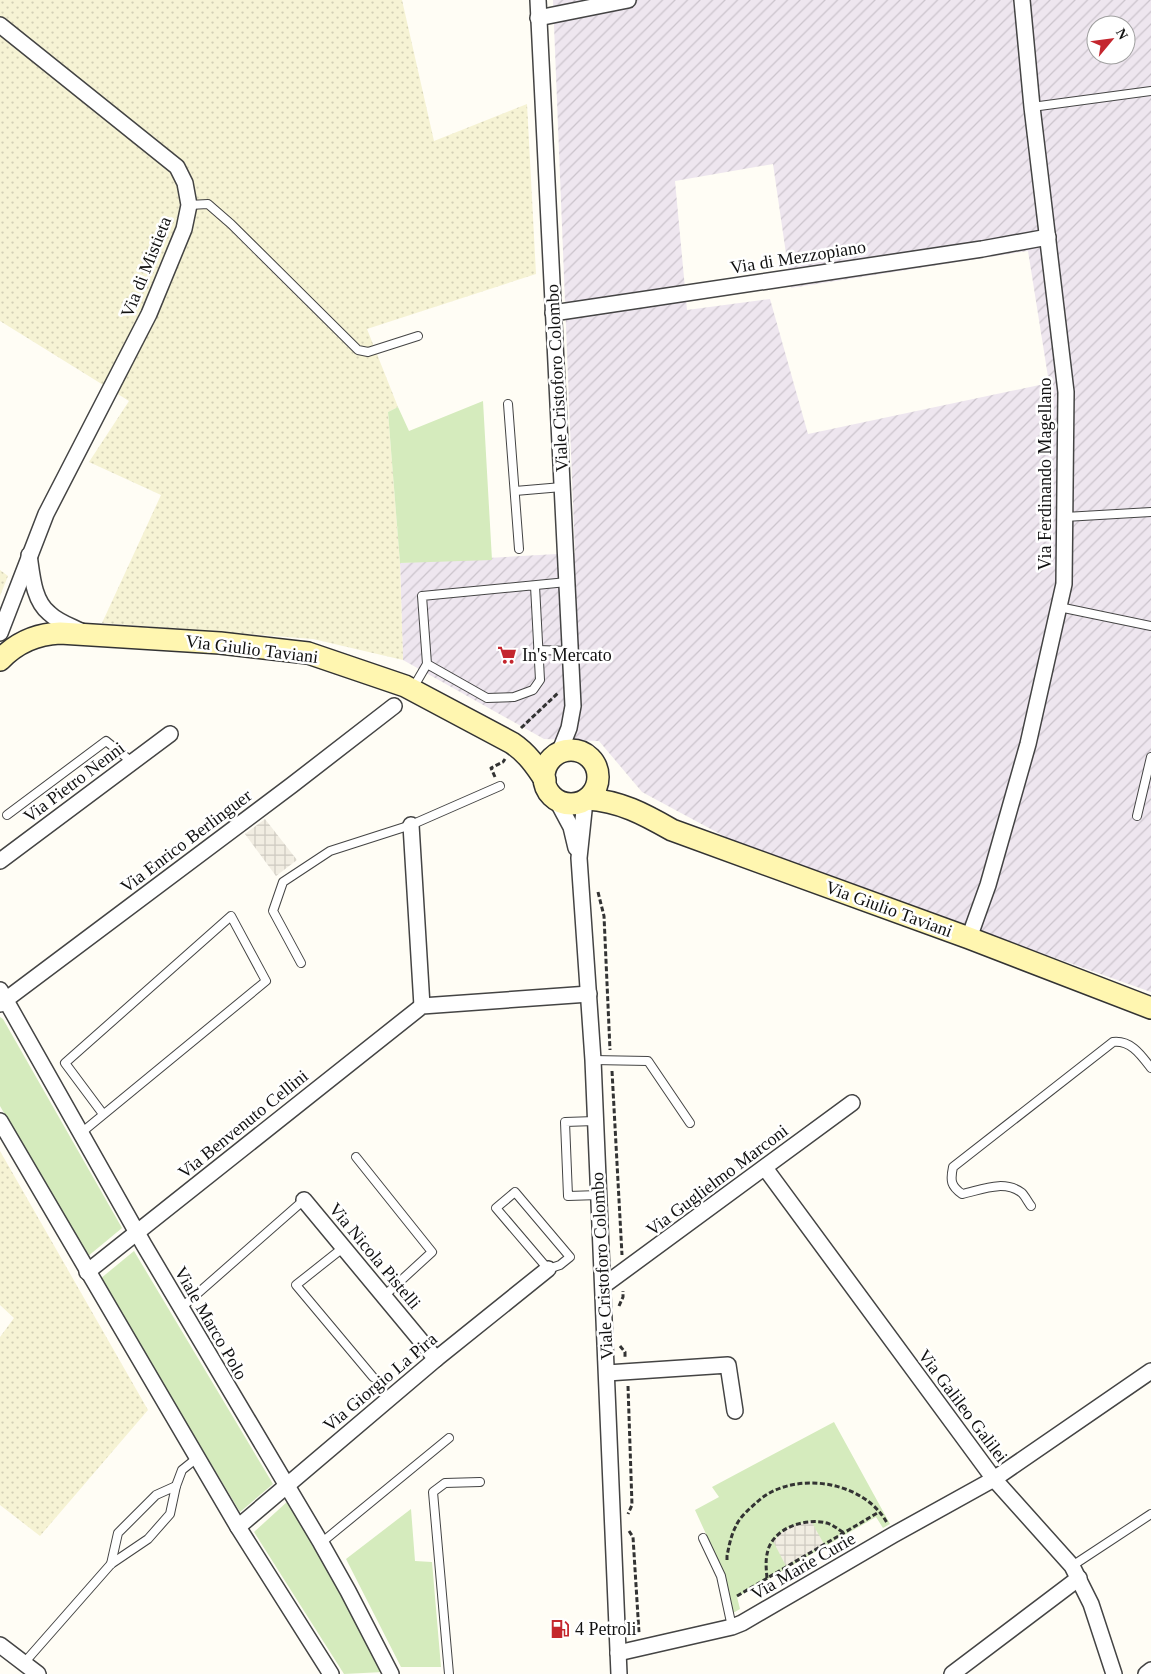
<svg xmlns="http://www.w3.org/2000/svg" width="1151" height="1674" viewBox="0 0 1151 1674" font-family="Georgia,serif">
  <style>
    .industrial { fill: url(#industrial-furrows); fill-rule: evenodd }
    .farmland { fill: url(#farmland-dots) }
    .green { fill: #d5ebbd }
    .plaza { fill: url(#plaza-grid) }
    .lines { fill: none; stroke-linecap: round; stroke-linejoin: round }
    .lane-casing { stroke: #444; stroke-width: 10 }
    .street-casing { stroke: #444; stroke-width: 18 }
    .secondary-casing { stroke: #333; stroke-width: 24 }
    .path { stroke: #333; stroke-width: 3; stroke-dasharray: 5 2.5; stroke-linecap: butt }
    .lane { stroke: #fff; stroke-width: 8 }
    .street { stroke: #fff; stroke-width: 15 }
    .secondary { stroke: #fff6b0; stroke-width: 21 }
    .labels { text-anchor: middle; dominant-baseline: central; stroke-width: 5; stroke-linejoin: round; paint-order: stroke }
    .street-label { font-size: 18px; fill: #111; stroke: #fff }
    .poi-label { font-size: 18px; fill: #111; stroke: #fff; text-anchor: start }
  </style>
  <defs>
    <pattern id="industrial-furrows" width="10" height="10" patternUnits="userSpaceOnUse" patternTransform="scale(1.25)"><rect width="10" height="10" fill="#eee6ef"/><path d="M-1 1l2-2M0 10L10 0M9 11l2-2" fill="none" stroke="#cbc4cc"/></pattern>
    <pattern id="farmland-dots" width="8" height="8" patternUnits="userSpaceOnUse" patternTransform="scale(1.25)"><rect width="8" height="8" fill="#f6f3d4"/><path d="M2 2h.1M6 6h.1" fill="none" stroke="#d2cfb5" stroke-width="1.8" stroke-linecap="round"/></pattern>
    <pattern id="plaza-grid" width="8" height="8" patternUnits="userSpaceOnUse" patternTransform="scale(1.25)"><rect width="8" height="8" fill="#f1ede2"/><path d="M0 4h8M4 0v8" fill="none" stroke="#cecac1"/></pattern>
  </defs>
  <rect width="100%" height="100%" fill="#fffdf5"/>
  <!-- industrial -->
  <path class="industrial" d="M553 0H1151V992L746 848 642 792 599 741 544 739 403 660 400 563 575 553ZM1096 25H1126V55H1096ZM773 164 791 288 1028 251 1049 383 808 434 770 299 687 310 675 181Z"/>
  <!-- farmland -->
  <g class="farmland">
    <path d="M0 0H402L434 141 527 104 536 274 367 329 398 407 388 412 400 563 403 660 313 639 102 623 161 495 89 462 129 401 0 321Z"/>
    <path d="M0 570 8 576 0 596Z"/>
    <path d="M0 1151 148 1410 40 1536 0 1505V1337L14 1318 0 1305Z"/>
  </g>
  <!-- green -->
  <g class="green">
    <path d="M483 401 492 560 400 563 388 412 398 407 409 431Z"/>
    <path d="M0 1017 3 1019 122 1228 87 1257 0 1106Z"/>
    <path d="M134 1251 273 1484 240 1512 100 1279Z"/>
    <path d="M834 1422 890 1524 883 1528 876 1517 737 1597 740 1609 733 1613 723 1571 695 1510 719 1497 712 1487Z"/>
    <path d="M288 1501 328 1567 383 1672 344 1674 254 1532Z"/>
    <path d="M411 1509 415 1561 432 1562 441 1667H401L346 1559Z"/>
  </g>
  <!-- plaza -->
  <g class="plaza">
    <path d="M265 819 297 860 276 876 245 834Z"/>
    <path d="M811 1521 824 1544 786 1566 773 1541 782 1532 791 1526Z"/>
  </g>
  <g class="lines">
    <!-- lane casing -->
    <g class="lane-casing">
      <g id="lane">
        <path d="M1032 107 1151 91"/>
        <path d="M189 205 208 204 231 224 358 350 368 352 418 336"/>
        <path d="M508 404 519 549"/>
        <path d="M515 491 562 487"/>
        <path d="M1065 517 1151 512"/>
        <path d="M535 586 540 680 533 690 514 697 487 698 427 664 422 596 567 582"/>
        <path d="M1059 607 1151 626"/>
        <path d="M538 650 570 651"/>
        <path d="M413 688 427 664"/>
        <path d="M7 815 106 741 132 762"/>
        <path d="M1137 816 1151 757"/>
        <path d="M301 963 273 911 283 882 330 851 411 825 500 786"/>
        <path d="M593 1060 648 1061 690 1123"/>
        <path d="M595 1121 565 1122 568 1196 599 1195"/>
        <path d="M81 1133 266 981 231 916 65 1063 103 1114"/>
        <path d="M356 1157 432 1252 384 1296"/>
        <path d="M515 1192 570 1257 560 1265 548 1269 496 1208Z"/>
        <path d="M1031 1206C1028 1202 1025 1196 1022 1193 1004 1179 981 1190 962 1194 951 1186 950 1181 953 1167L1113 1042C1131 1040 1141 1055 1151 1068"/>
        <path d="M344 1247 296 1285 373 1377"/>
        <path d="M181 1308 304 1200"/>
        <path d="M703 1538 721 1576 732 1627"/>
        <path d="M321 1543 449 1438"/>
        <path d="M111 1564 118 1533 156 1495 176 1486"/>
        <path d="M1072 1566 1151 1514"/>
        <path d="M24 1663 111 1564 148 1539 170 1514 176 1486 182 1470 197 1458"/>
        <path d="M449 1674 433 1492 445 1483 480 1482"/>
      </g>
    </g>
    <!-- street casing -->
    <g class="street-casing">
      <g id="street">
        <path d="M538 0 573 706 569 728 559 753"/>
        <path d="M538 18 628 0"/>
        <path d="M0 25 177 167 185 183 189 205 184 229 149 314 46 514 0 633"/>
        <path d="M553 313 982 249 1048 237"/>
        <path d="M29 555C32 574 33 600 49 613 58 622 71 626 83 632"/>
        <path d="M556 799 571 827 576 848"/>
        <path d="M585 801 579 858 593 1060 619 1674"/>
        <path d="M411 825 422 1006"/>
        <path d="M0 861 170 734"/>
        <path d="M969 938 988 885 1028 744 1064 584 1066 392 1032 107 1022 0"/>
        <path d="M0 990 144 1245 321 1543 348 1591 391 1674"/>
        <path d="M0 1004 292 785 394 706"/>
        <path d="M0 1121 238 1527 331 1674"/>
        <path d="M765 1168 994 1479 1072 1566 1091 1604 1114 1674"/>
        <path d="M304 1200 436 1359"/>
        <path d="M87 1272 422 1006 589 994"/>
        <path d="M603 1286 852 1103"/>
        <path d="M607 1373 728 1365 735 1411"/>
        <path d="M238 1527 436 1359 548 1269"/>
        <path d="M0 1645 38 1674"/>
        <path d="M618 1653 732 1627 742 1623 893 1535 994 1479 1151 1371"/>
        <path d="M952 1674 1079 1578"/>
        <path d="M1146 1674 1151 1670"/>
      </g>
    </g>
    <!-- secondary casing -->
    <g class="secondary-casing">
      <g id="secondary">
        <path d="M0 660C17 642 36 634 60 633L220 643 308 653 405 686 512 743C527 753 536 766 545 780"/>
        <circle cx="571" cy="777" r="27"/>
        <path d="M587 799C620 801 644 814 672 830L969 938 1151 1008"/>
      </g>
    </g>
    <!-- path -->
    <g class="path">
      <path d="M521 728 558 693"/>
      <path d="M495 777 491 768 503 762 505 759"/>
      <path d="M598 892 604 916 610 1050"/>
      <path d="M612 1071 622 1255"/>
      <path d="M619 1306 623 1297V1291"/>
      <path d="M620 1346 625 1352V1358"/>
      <path d="M628 1386 632 1505 628 1514"/>
      <path d="M629 1531 633 1537 639 1633"/>
      <path d="M727 1560V1556C729 1546 731 1535 736 1526 739 1518 749 1509 756 1503 791 1469 864 1480 887 1523"/>
      <path d="M767 1578C766 1567 765 1558 769 1547 778 1526 807 1518 827 1523 833 1525 838 1529 844 1533"/>
      <path d="M737 1596 879 1512"/>
    </g>
    <!-- lane -->
    <use href="#lane" class="lane"/>
    <!-- street -->
    <use href="#street" class="street"/>
    <!-- secondary -->
    <use href="#secondary" class="secondary"/>
  </g>
  <!-- icons -->
  <defs>
    <g id="supermarket-bare" transform="scale(1.5)"><path d="M-6-5.5h2.5l.6 2H6L4.5 2H-2.5L-4.4-4H-6ZM-1.5 3.2a1.3 1.3 0 1 0 .1 0ZM3 3.2a1.3 1.3 0 1 0 .1 0Z" fill="#c4262e" stroke="#fff" stroke-width="2.5" paint-order="stroke"/></g>
    <g id="fuel-bare" transform="scale(1.5)"><path d="M-5.5-6h7V0h2V4h1.3V-2.5L3-4.5l.8-.8L6-3V5H2.5V1h-1V6h-7ZM-4.2-4.7v3.2H.2V-4.7Z" fill="#c4262e" stroke="#fff" stroke-width="2.5" paint-order="stroke"/></g>
  </defs>
  <g fill-rule="evenodd">
    <use href="#supermarket-bare" x="507" y="655"/>
    <use href="#fuel-bare" x="560" y="1629"/>
  </g>
  <g class="labels">
    <!-- street labels -->
    <g class="street-label">
      <text transform="translate(798 257) rotate(-9)">Via di Mezzopiano</text>
      <text transform="translate(146 267) rotate(-68)">Via di Mistieta</text>
      <text transform="translate(557 378) rotate(-93)">Viale Cristoforo Colombo</text>
      <text transform="translate(1045 474) rotate(-90)">Via Ferdinando Magellano</text>
      <text transform="translate(252 649) rotate(7)">Via Giulio Taviani</text>
      <text transform="translate(74 782) rotate(-37)">Via Pietro Nenni</text>
      <text transform="translate(186 841) rotate(-37)">Via Enrico Berlinguer</text>
      <text transform="translate(889 909) rotate(20)">Via Giulio Taviani</text>
      <text transform="translate(243 1124) rotate(-39)">Via Benvenuto Cellini</text>
      <text transform="translate(717 1180) rotate(-37)">Via Guglielmo Marconi</text>
      <text transform="translate(375 1256) rotate(50)">Via Nicola Pistelli</text>
      <text transform="translate(602 1266) rotate(-93)">Viale Cristoforo Colombo</text>
      <text transform="translate(211 1323) rotate(60)">Viale Marco Polo</text>
      <text transform="translate(380 1382) rotate(-40)">Via Giorgio La Pira</text>
      <text transform="translate(963 1406) rotate(53)">Via Galileo Galilei</text>
      <text transform="translate(803 1566) rotate(-30)">Via Marie Curie</text>
    </g>
    <!-- poi labels -->
    <g class="poi-label">
      <text x="522" y="655">In's Mercato</text>
      <text x="575" y="1629">4 Petroli</text>
    </g>
  </g>
  <!-- north arrow -->
  <g transform="translate(1111 40) rotate(61)"><circle r="24" fill="#ffffff" stroke="#a0a0a0"/>
  <path d="M0-4L9 19L0 12L-9 19Z" fill="#c4262e"/>
  <text y="-8" font-size="14" font-weight="bold" text-anchor="middle" fill="#111111">N</text>
  </g>
</svg>
